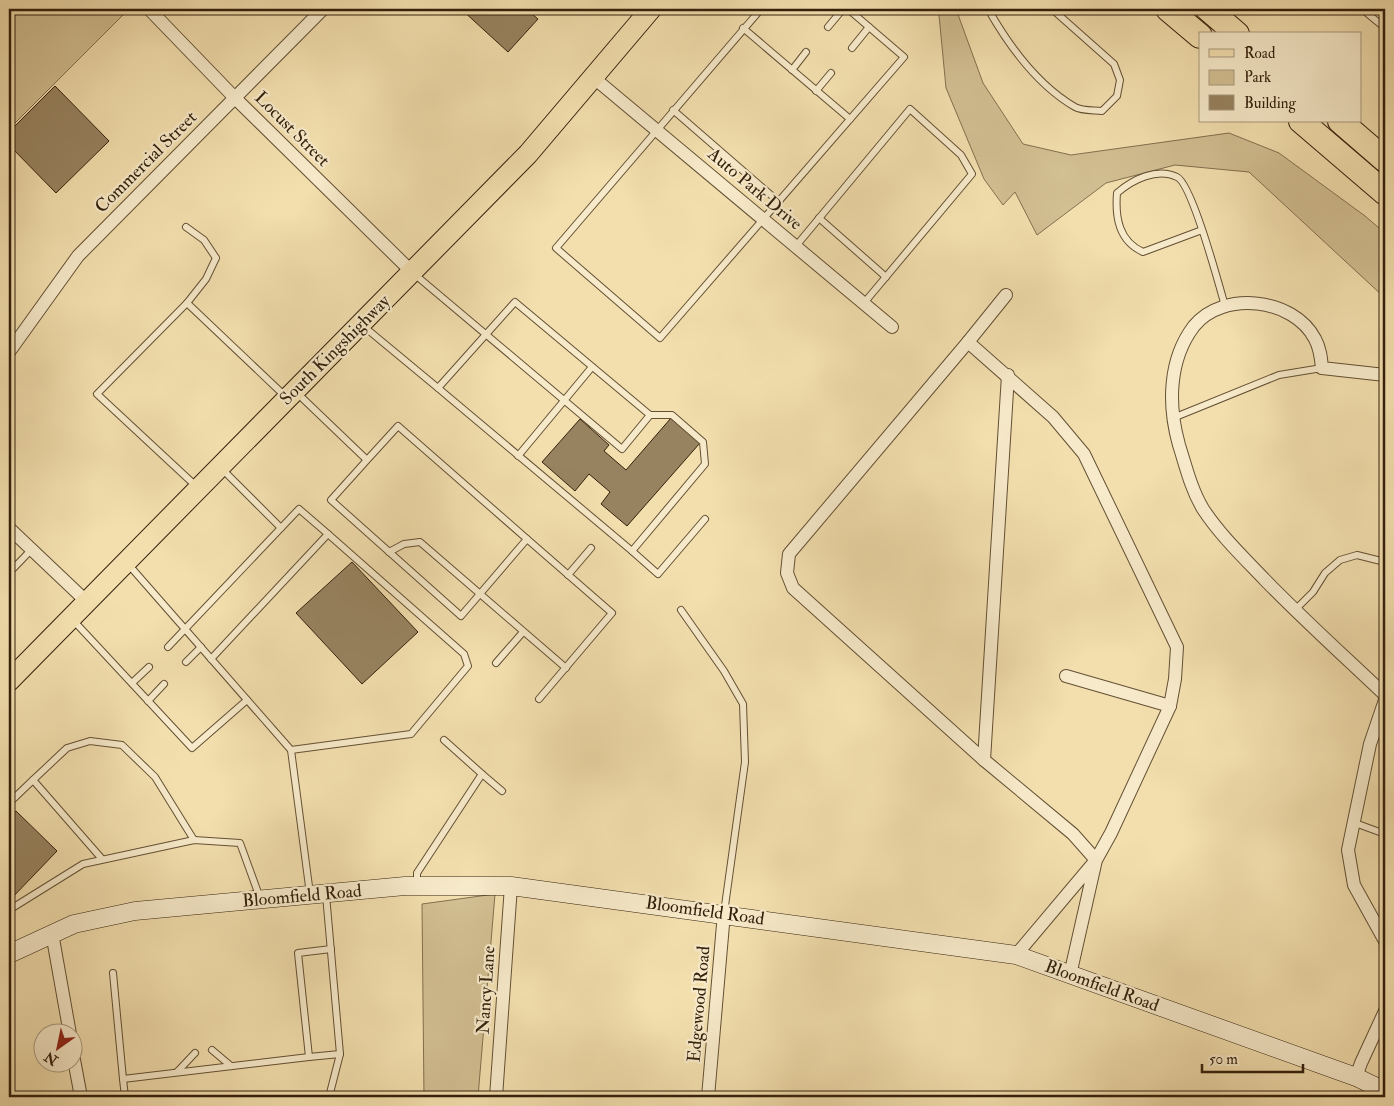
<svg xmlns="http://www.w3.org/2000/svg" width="1394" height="1106" viewBox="0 0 1394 1106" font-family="'IM FELL Double Pica',serif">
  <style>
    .green { fill: #d2bf92; stroke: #82704f }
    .building { fill: #978360; stroke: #33200c }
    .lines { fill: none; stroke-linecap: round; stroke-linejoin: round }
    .lane-casing { stroke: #635034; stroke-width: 8 }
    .street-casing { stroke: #635034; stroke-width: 14 }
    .secondary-casing { stroke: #33200c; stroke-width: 19 }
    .primary-casing { stroke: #33200c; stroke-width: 22 }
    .highway-casing { stroke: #33200c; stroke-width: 26 }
    .lane { stroke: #f7eaca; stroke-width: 6 }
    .street { stroke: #f7eaca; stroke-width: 12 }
    .secondary { stroke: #f7eaca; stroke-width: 18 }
    .primary { stroke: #f3dfae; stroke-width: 20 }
    .highway { stroke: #f3dfae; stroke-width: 24 }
    .labels { text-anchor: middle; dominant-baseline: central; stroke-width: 4.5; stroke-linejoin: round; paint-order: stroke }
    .street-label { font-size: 18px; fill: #33200c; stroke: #f7eaca }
  </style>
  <rect width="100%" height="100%" fill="#f3dfae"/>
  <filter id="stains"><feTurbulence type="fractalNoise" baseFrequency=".004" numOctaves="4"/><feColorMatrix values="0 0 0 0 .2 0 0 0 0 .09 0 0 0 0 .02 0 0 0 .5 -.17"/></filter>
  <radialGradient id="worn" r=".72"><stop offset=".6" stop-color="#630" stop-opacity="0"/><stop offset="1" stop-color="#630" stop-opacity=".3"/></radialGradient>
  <!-- green -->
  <g class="green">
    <path d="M9 9H129L9 129Z"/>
    <path d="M936 9H956L983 83 1023 144 1071 155 1229 133 1279 153 1365 216 1385 233V298L1249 172 1175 165 1106 183 1037 235 1015 192 1003 205 984 179 946 88 939 15Z"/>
    <path d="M495 894 478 1097H424L422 904Z"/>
  </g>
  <!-- building -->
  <g class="building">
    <path d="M461 9H526L538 19 508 52Z"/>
    <path d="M55 86 109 141 56 193 9 145V132Z"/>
    <path d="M671 418 700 443 627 526 601 504 610 492 589 474 575 491 542 462 580 419 609 445 604 451 626 470Z"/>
    <path d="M352 562 418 632 362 684 296 613Z"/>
    <path d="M16 811 57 851 9 901V818Z"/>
  </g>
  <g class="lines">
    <!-- lane casing -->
    <g class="lane-casing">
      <g id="lane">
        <path d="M761 9 556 248 660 338 904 57 848 9"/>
        <path d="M988 9C1009 46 1037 85 1075 107 1082 111 1094 110 1102 111L1117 96 1120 80 1114 64 1052 9"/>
        <path d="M1362 9 1385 28"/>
        <path d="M828 27 843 9"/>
        <path d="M743 28 850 119"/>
        <path d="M852 48 869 27"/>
        <path d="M792 70 806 52"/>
        <path d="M816 91 831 73"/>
        <path d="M673 110 779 202"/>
        <path d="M819 218 886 277"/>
        <path d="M186 227 204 240 216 258 206 279 187 303"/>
        <path d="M1202 230 1143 252C1119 241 1115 218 1117 193 1132 180 1157 167 1177 177 1192 184 1219 285 1225 306"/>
        <path d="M796 246 910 109 961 155 972 174 864 303"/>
        <path d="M413 273 622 449 650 415"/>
        <path d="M362 325 438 388 515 302 650 415H672L703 442 705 464 632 551 658 574 705 519"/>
        <path d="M438 388 632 551"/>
        <path d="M296 392 367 460 331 500 461 616 527 539 398 426 367 460"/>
        <path d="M1173 418 1279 375 1322 368"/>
        <path d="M518 456 592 367"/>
        <path d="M221 468 281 528"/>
        <path d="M197 487 97 394 187 303 285 396"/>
        <path d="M527 539 612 613 539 699"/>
        <path d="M389 552 404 544 420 542 566 668"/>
        <path d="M128 564 291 750 310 894"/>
        <path d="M9 573 32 549"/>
        <path d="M568 575 591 548"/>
        <path d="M681 610 724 671 743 704 745 762 724 913"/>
        <path d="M1295 610 1313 592 1325 573 1340 560 1357 555 1385 562"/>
        <path d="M72 619 192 748 247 700"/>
        <path d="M168 647 299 509 328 534"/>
        <path d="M211 659 328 534 464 654 468 666 411 734 291 750"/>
        <path d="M186 662 201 647"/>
        <path d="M496 663 523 632"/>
        <path d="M132 683 149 667"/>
        <path d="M148 701 164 684"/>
        <path d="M482 774 502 791"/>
        <path d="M33 780 67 748 90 741 122 745 155 777 194 840"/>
        <path d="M9 803 33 780 102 859"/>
        <path d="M1355 823 1385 834"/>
        <path d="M417 885V873L482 774 444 740"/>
        <path d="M326 895 340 1054 329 1097"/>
        <path d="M9 910 83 864 194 840 240 843 260 898"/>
        <path d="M331 949 298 953 309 1057 340 1054"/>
        <path d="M113 973 123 1079 309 1057"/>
        <path d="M212 1050 231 1066"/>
        <path d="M177 1072 195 1053"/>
        <path d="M123 1079 125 1097"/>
      </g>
    </g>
    <!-- street casing -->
    <g class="street-casing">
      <g id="street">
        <path d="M149 9 234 97 412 272"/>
        <path d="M594 78 892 327"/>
        <path d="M968 342 1006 295"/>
        <path d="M9 352 78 256 323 9"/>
        <path d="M1385 375 1322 368C1321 357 1320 348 1315 339 1294 298 1223 290 1194 326 1168 360 1168 406 1179 445 1186 467 1191 489 1203 509 1220 535 1244 558 1265 580 1304 620 1345 657 1385 695"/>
        <path d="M9 528 87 602"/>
        <path d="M1066 676 1170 706"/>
        <path d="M1385 700 1370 744 1348 850 1354 885 1385 941"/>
        <path d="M984 760 1008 375"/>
        <path d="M52 933 70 1034"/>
        <path d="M1016 955 1096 860 1111 833 1170 706 1175 679 1177 647 1084 454 1053 417 968 342 789 554 787 573 793 588 984 760 1073 834 1096 860 1070 975"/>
        <path d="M72 1049 81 1097"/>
        <path d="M1356 1077 1361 1063 1385 1011"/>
        <path d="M496 1097 511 886"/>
        <path d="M708 1097 724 913"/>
      </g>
    </g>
    <!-- secondary casing -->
    <g class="secondary-casing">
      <path id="secondary" d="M9 954 74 924 135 911 405 886H511L1016 955 1356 1077 1385 1091"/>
    </g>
    <!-- primary casing -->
    <g class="primary-casing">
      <path id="primary" d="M9 681 528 154 651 9"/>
    </g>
    <!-- highway casing -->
    <g class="highway-casing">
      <g id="highway">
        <path d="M1168 9 1200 36"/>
        <path d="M1208 9 1237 34"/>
        <path d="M1301 121 1385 193"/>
        <path d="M1340 121 1385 160"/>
      </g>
    </g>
    <!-- lane -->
    <use href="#lane" class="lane"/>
    <!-- street -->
    <use href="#street" class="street"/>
    <!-- secondary -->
    <use href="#secondary" class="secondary"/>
    <!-- primary -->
    <use href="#primary" class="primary"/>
    <!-- highway -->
    <use href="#highway" class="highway"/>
  </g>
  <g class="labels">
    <!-- street labels -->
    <g class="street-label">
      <text transform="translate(292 129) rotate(45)">Locust Street</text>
      <text transform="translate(146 162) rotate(-45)">Commercial Street</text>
      <text transform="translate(755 189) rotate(40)">Auto Park Drive</text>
      <text transform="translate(335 350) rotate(-45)">South Kingshighway</text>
      <text transform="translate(302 896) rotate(-5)">Bloomfield Road</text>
      <text transform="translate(705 911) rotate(8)">Bloomfield Road</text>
      <text transform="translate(1102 986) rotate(20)">Bloomfield Road</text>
      <text transform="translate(486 990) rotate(-86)">Nancy Lane</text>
      <text transform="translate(699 1004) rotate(-85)">Edgewood Road</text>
    </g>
  </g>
  <!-- margin -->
  <rect width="1394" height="1106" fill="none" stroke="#f3dfae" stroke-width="30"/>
  <rect x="10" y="10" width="1374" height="1086" fill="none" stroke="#33200c" stroke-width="2.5"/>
  <rect x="15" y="15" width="1364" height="1076" fill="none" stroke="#33200c"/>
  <!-- legend -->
  <rect x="1199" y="32" width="162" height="90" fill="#f7eaca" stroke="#a9997e"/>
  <rect x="1209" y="49" width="25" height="8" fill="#f3dfae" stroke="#a9997e"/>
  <text x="1244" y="58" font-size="15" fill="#33200c">Road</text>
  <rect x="1209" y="70" width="25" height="15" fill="#d2bf92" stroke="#a9997e"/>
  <text x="1244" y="82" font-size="15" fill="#33200c">Park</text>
  <rect x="1209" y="95" width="25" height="15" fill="#978360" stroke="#a9997e"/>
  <text x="1244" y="108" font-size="15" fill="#33200c">Building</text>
  <!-- north arrow -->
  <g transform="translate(58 1048) rotate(213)"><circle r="24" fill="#f7eaca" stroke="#a9997e"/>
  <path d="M0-4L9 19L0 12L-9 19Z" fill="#8f2418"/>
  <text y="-8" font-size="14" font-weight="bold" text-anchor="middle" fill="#33200c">N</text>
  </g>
  <!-- scale -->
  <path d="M1202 1064v8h101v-8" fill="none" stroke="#33200c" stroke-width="2.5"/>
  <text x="1209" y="1064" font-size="15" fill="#33200c" stroke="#f7eaca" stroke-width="4" paint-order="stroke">50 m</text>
  <rect width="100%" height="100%" filter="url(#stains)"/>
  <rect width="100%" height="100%" fill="url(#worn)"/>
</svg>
